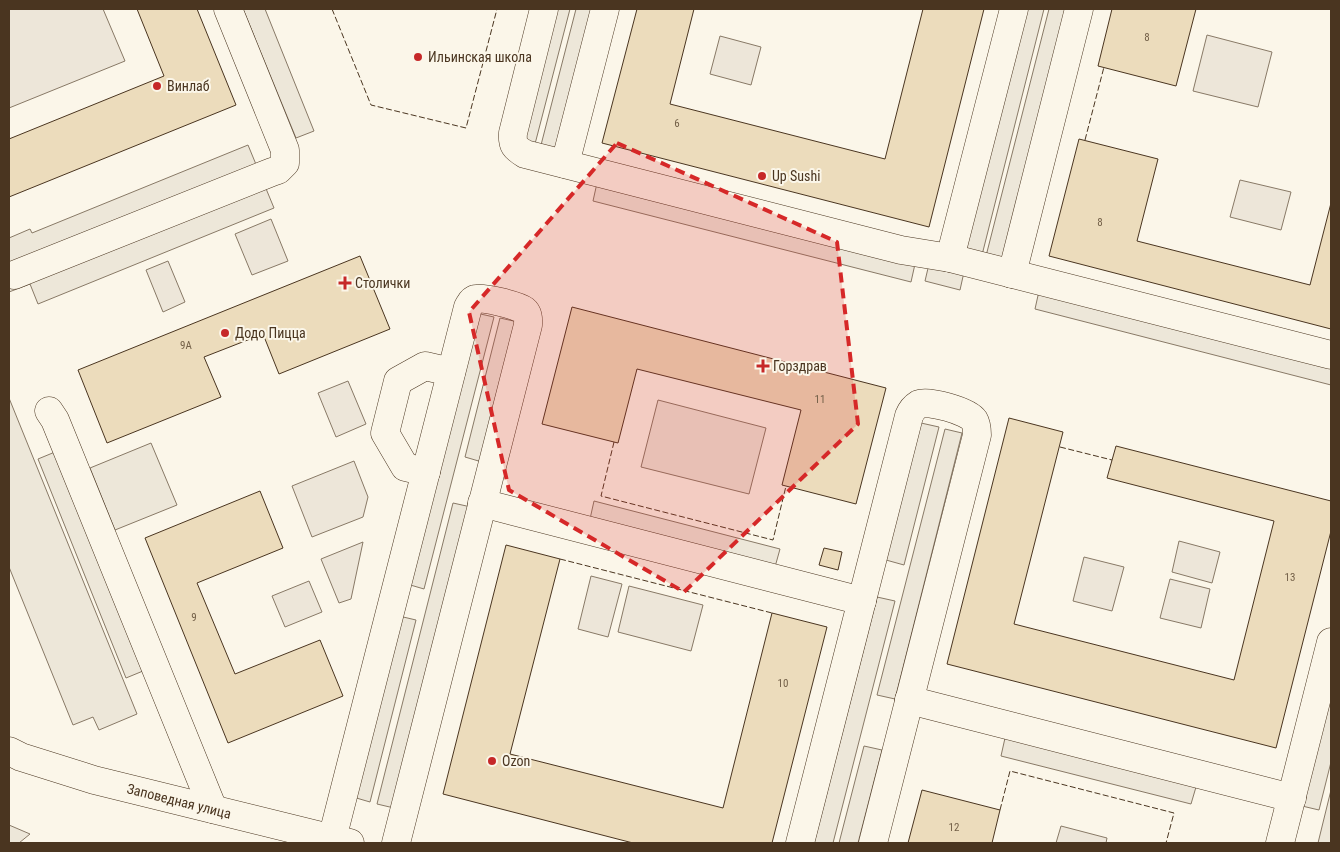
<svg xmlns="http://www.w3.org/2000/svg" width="1340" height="852" viewBox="0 0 1340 852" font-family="'Roboto Condensed',sans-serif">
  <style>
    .green { fill: #ede6d9; stroke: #887966 }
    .parking { fill: #ede7d9; stroke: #887966 }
    .building { fill: #ecdcbc; stroke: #4a3520 }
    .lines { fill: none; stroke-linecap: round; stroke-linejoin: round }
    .minor-casing { stroke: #4a3520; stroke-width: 29 }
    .minor { stroke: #fbf6e9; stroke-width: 28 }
    .fence { stroke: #4a3520; stroke-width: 1; stroke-dasharray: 6 2.5; stroke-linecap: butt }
    .marked { fill: #d62828; fill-opacity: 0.2; stroke: #d62828; stroke-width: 4; stroke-dasharray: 10 6; stroke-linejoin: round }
    .poi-dot { fill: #c62828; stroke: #fbf6e9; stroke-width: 2 }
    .labels { text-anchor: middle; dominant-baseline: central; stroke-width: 4; stroke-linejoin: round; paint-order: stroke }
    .number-label { font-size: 11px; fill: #725f47 }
    .poi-label { font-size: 14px; fill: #4a3520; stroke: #fbf6e9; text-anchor: start }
    .street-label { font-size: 14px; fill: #4a3520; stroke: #fbf6e9 }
  </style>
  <rect width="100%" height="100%" fill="#fbf6e9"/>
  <!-- green -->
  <g class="green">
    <path d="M9 9H103L125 61 9 108Z"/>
    <path d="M1207 35 1272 52 1258 107 1193 91Z"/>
    <path d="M720 36 761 47 751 85 710 74Z"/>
    <path d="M1240 180 1291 192 1281 230 1230 217Z"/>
    <path d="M271 219 288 261 252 275 235 234Z"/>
    <path d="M168 261 185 302 163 312 146 270Z"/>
    <path d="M348 381 366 424 336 437 318 393Z"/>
    <path d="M658 400 766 428 749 494 641 467Z"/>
    <path d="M354 461 368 497 363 517 312 537 292 486Z"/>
    <path d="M1179 541 1220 552 1212 583 1172 572Z"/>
    <path d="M363 542 351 599 339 603 321 559Z"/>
    <path d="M1084 557 1124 567 1112 611 1073 601Z"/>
    <path d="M591 576 622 584 608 637 578 629Z"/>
    <path d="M1170 579 1210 589 1201 628 1160 618Z"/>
    <path d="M309 581 322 612 285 627 272 596Z"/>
    <path d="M629 586 703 605 691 651 618 632Z"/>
    <path d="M1061 826 1107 838 1106 843H1056Z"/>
  </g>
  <!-- parking -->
  <g class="parking">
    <path d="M243 9H265L314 131 296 138Z"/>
    <path d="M551 9H570L535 144 518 139Z"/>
    <path d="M576 9H595L559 150 541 145Z"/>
    <path d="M1025 9H1044L982 255 964 251Z"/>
    <path d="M1049 9H1068L1004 261 986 256Z"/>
    <path d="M248 145 274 208 38 304 30 284 9 292V238L30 229 32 233Z"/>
    <path d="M597 183 915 264 911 282 593 201Z"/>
    <path d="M929 264 964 272 960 290 925 281Z"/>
    <path d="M1039 291 1331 366V385L1035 309Z"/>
    <path d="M476 313 494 317 424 589 407 584Z"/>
    <path d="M500 318 518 322 482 462 465 457Z"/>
    <path d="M9 398 137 714 99 730 93 717 73 725 9 567Z"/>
    <path d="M921 423 939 427 904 565 886 560Z"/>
    <path d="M945 429 962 433 895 699 877 695Z"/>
    <path d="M151 443 177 505 115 530 90 468Z"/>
    <path d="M55 452 143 671 126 678 38 459Z"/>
    <path d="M594 501 780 549 775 567 590 519Z"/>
    <path d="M453 503 471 507 394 808 377 804Z"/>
    <path d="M877 597 895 601 833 843H814Z"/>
    <path d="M399 616 416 620 370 802 353 797Z"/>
    <path d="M1331 689V762L1319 810 1302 806Z"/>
    <path d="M1005 738 1196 787 1191 804 1001 756Z"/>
    <path d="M864 746 882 750 858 843H839Z"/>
    <path d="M1331 790V843H1318Z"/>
    <path d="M9 825 30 834 19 843H9Z"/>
  </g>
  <!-- building -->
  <g class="building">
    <path d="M137 9H197L236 105 9 197V139L164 76Z"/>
    <path d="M637 9H694L670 104 885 159 923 9H984L929 227 602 143Z"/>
    <path d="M1112 9H1196L1176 86 1098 66Z"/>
    <path d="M1079 139 1158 159 1137 241 1310 285 1331 203V329L1049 256Z"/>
    <path d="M360 256 390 329 279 374 263 334 204 357 221 397 107 443 78 370Z"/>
    <path d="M572 307 886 388 856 504 782 485 801 410 637 369 618 443 542 424Z"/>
    <path d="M1009 418 1063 432 1014 624 1234 680 1274 521 1107 478 1116 446 1331 501V531L1276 748 947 664Z"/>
    <path d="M260 491 283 548 197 583 235 674 320 640 343 696 228 743 145 538Z"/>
    <path d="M506 545 560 559 510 754 723 808 772 613 827 627 772 843H633L443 794Z"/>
    <path d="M824 548 842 552 838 570 819 565Z"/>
    <path d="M922 790 1000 810 992 843H908Z"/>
  </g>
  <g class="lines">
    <!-- minor casing -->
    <g class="minor-casing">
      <g id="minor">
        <path d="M544 9 513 133C512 145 515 148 525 154L901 250 950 258 1331 355"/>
        <path d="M565 164 605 9"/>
        <path d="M950 258 1014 9"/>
        <path d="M1012 274 1079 9"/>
        <path d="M14 275 272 172 278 170 285 163V150L228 9"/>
        <path d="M49 411 55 420 213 809"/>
        <path d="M426 472 405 467 385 433 398 381 425 366 451 372"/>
        <path d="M482 503 862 601"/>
        <path d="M909 700 1292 798"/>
        <path d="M9 751 21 757 94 780 350 843"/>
        <path d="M332 839 468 307C470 304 471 300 475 299 481 296 519 306 524 310 529 314 528 320 528 325L396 843"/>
        <path d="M800 843 909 416C911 411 914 407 919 404 928 400 968 411 974 420 977 425 977 430 977 435L873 843"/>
        <path d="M1280 843 1331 642"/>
      </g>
    </g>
    <!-- minor -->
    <use href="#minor" class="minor"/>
    <!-- fence -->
    <g class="fence">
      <path d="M332 9 371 105 466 128 497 9"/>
      <path d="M1329 9H1331"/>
      <path d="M1085 140 1104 67"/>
      <path d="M614 442 601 496 773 540 786 486"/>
      <path d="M1060 447 1112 460"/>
      <path d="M560 559 772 613"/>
      <path d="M1000 810 1010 771 1174 813 1166 843"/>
    </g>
  </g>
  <!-- marked area -->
  <path class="marked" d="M617 143 837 242 858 424 684 592 509 490 469 312Z"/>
  <!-- markers -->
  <g class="poi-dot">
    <circle cx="418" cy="57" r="5"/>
    <circle cx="157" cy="86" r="5"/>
    <circle cx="762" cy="176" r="5"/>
    <path d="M342.5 275.5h5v5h5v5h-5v5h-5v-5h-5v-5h5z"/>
    <circle cx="225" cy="333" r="5"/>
    <path d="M760.5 358.5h5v5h5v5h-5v5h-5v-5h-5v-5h5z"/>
    <circle cx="492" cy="761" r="5"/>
  </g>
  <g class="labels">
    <!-- number labels -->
    <g class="number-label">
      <text x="1147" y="37">8</text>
      <text x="677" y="123">6</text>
      <text x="1100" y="222">8</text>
      <text x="186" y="345">9А</text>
      <text x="820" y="399">11</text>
      <text x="1290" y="577">13</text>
      <text x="194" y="617">9</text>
      <text x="783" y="683">10</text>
      <text x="954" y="827">12</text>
    </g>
    <!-- poi labels -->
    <g class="poi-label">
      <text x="428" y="57">Ильинская школа</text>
      <text x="167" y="86">Винлаб</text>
      <text x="772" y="176">Up Sushi</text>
      <text x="355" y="283">Столички</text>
      <text x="235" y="333">Додо Пицца</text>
      <text x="773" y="366">Горздрав</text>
      <text x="502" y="761">Ozon</text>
    </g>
    <!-- street labels -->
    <g class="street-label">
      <text transform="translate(179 801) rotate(14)">Заповедная улица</text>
    </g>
  </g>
  <!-- border -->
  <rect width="1340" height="852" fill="none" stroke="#4a3520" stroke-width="20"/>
</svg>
